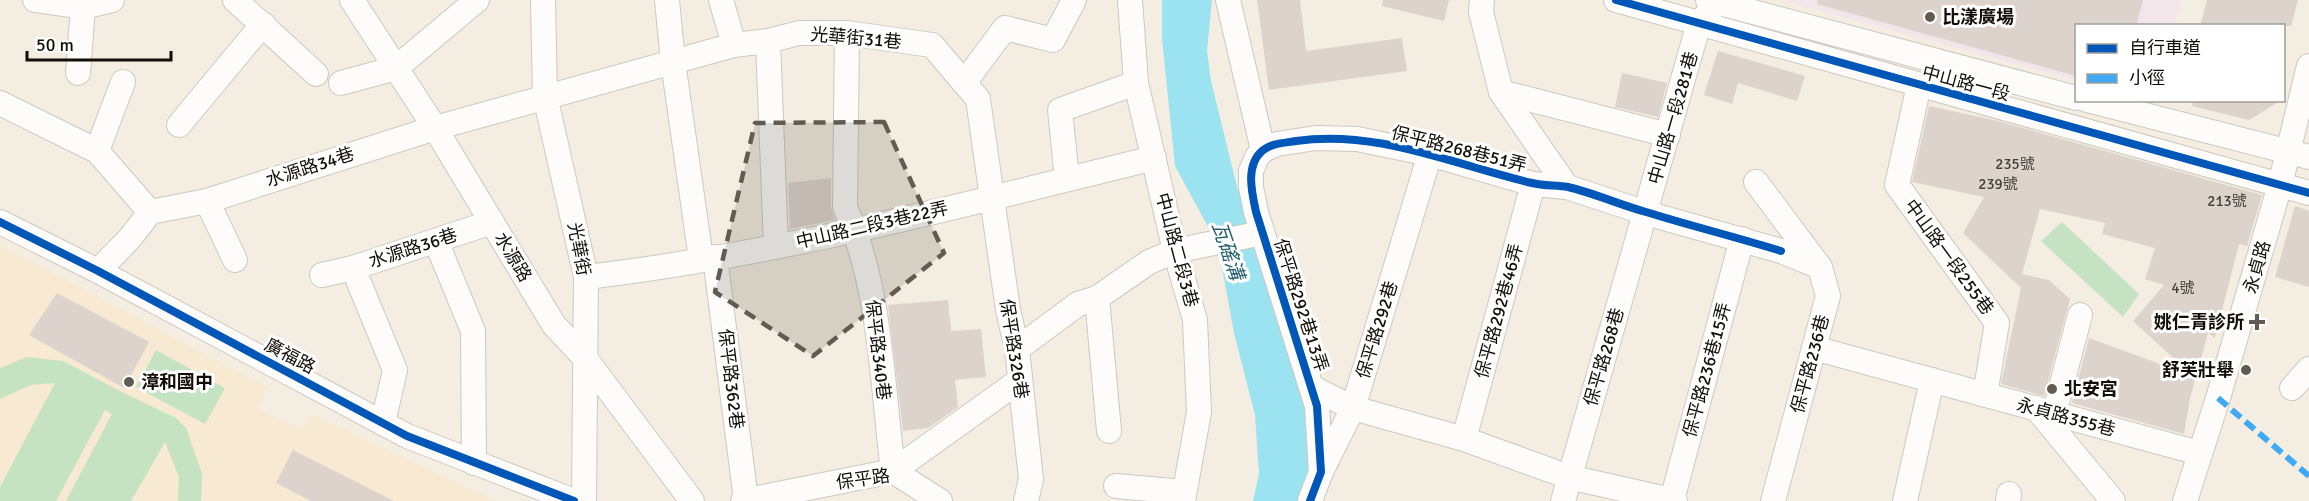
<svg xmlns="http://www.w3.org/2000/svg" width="2309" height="501" viewBox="0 0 2309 501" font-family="Signika,'Noto Sans TC',sans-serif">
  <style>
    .commercial { fill: #f3e6ea }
    .built { fill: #f8e9d3 }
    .green { fill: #c5e2c3 }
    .water { fill: #9ce3f1 }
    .building { fill: #dcd3cd }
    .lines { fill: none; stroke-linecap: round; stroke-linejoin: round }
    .minor-casing { stroke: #cfc8bf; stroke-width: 26 }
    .minor { stroke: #fdfcfb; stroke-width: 24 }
    .quiet { stroke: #3fa9f5; stroke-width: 6; stroke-dasharray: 12 6; stroke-linecap: butt }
    .cycleway-casing { stroke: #fff; stroke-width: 11 }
    .cycleway { stroke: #0057b8; stroke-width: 8 }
    .marked { fill: #615b52; fill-opacity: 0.2; stroke: #615b52; stroke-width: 4.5; stroke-dasharray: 12 8; stroke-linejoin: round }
    .poi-dot { fill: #615b52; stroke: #fff; stroke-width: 2 }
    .labels { text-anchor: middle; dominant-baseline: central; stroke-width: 6; stroke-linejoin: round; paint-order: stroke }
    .number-label { font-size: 15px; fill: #464039 }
    .poi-label { font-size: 18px; font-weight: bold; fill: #120d05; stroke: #fff; text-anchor: start }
    .street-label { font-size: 18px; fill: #120d05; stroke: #fff }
    .water-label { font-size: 20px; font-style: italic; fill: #26606e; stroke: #fff }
  </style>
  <rect width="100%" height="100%" fill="#f4ede2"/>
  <!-- commercial -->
  <path class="commercial" d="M1779 0H2180V10L2173 25 2076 26V80Z"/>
  <!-- built -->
  <path class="built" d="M0 245 267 387 259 409 278 419 304 428 311 414 496 501H0Z"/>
  <!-- green -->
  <g class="green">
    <path d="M2062 222 2139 294 2123 317 2041 241Z"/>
    <path d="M156 350 225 388 205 424 136 387Z"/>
    <path d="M27 357 63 361 122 392 176 418 186 428 202 473 201 501H178L179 477 165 442 131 501H66L112 414 105 410 56 501H0V487L55 383 31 385 0 399V368Z"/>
  </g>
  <!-- water -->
  <path class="water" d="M1162 0H1212L1207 51 1211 81 1238 191 1257 225 1303 387 1315 449 1305 501H1253L1259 474 1255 415 1234 333 1218 245 1175 166 1162 39Z"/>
  <!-- building -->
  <g class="building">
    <path d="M1257 0H1300L1306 51 1402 38 1407 71 1269 90Z"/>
    <path d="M1383 0H1449L1444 21 1382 6Z"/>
    <path d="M1818 0H2143L2136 26H2076V76L1817 4Z"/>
    <path d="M2207 0H2298L2291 26H2200Z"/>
    <path d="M1718 51 1805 76 1797 101 1738 83 1732 104 1704 95Z"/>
    <path d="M1622 73 1667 83 1658 117 1615 107Z"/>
    <path d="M2193 100H2282L2249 120 2192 106Z"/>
    <path d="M1929 106 1998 121 2262 195 2247 246 2239 244 2215 338 2208 333 2190 398 2184 434 2072 403 2089 338 2193 376 2133 321 2164 285 2145 279 2155 248 2102 234 2105 223 2040 209 2022 274 2049 280 2070 299 2044 396 2001 384 2021 288 1963 233 1984 197 1912 182Z"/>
    <path d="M831 178V207L835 220 790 229 788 183Z"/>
    <path d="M2295 206 2309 211V287L2275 277Z"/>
    <path d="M57 293 149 342 124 388 29 335Z"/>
    <path d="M948 300 951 331 981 329 986 377 955 380 958 407 928 428 903 431 888 305Z"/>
    <path d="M293 450 394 501H311L276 483Z"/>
  </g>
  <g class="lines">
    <!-- minor casing -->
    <g class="minor-casing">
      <g id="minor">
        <path d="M35 0 83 7 112 0"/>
        <path d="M235 0 316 74"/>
        <path d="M352 0 435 128 554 325 585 358 692 501"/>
        <path d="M543 0 545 96 586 277 584 501"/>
        <path d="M667 0 673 62 701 259"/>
        <path d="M721 0 734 45"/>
        <path d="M1130 0 1136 83 1175 251 1195 320 1199 412 1183 501"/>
        <path d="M1228 0 1263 150"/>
        <path d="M1482 0 1481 12 1501 92 1567 187"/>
        <path d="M1616 0 2309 193"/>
        <path d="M1708 0 2076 98"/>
        <path d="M847 33 845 207C881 288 882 383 893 471L1020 380"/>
        <path d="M768 41 776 246"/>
        <path d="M78 73 83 7"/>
        <path d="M341 83 396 68 477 0"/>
        <path d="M964 83 1005 28 1053 40 1074 0"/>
        <path d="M1919 85 1897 185 1997 323 1985 395"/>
        <path d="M1501 92 1668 135"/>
        <path d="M2087 100 2309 157"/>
        <path d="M0 103 97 151 150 212"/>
        <path d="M179 125 263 24"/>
        <path d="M97 151 123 82"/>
        <path d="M1067 179 1060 110 1136 83"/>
        <path d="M1756 182 1819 266"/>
        <path d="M207 201 235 260"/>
        <path d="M0 222 98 271 407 436 574 501"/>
        <path d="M436 241 473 331 474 463"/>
        <path d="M715 257 746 500"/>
        <path d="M98 271 130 238 150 212 207 201 435 128 734 45 768 41 799 33H847L932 45 978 99 1008 310 1017 349 1031 479 1026 501"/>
        <path d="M322 275 353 268"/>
        <path d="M586 277C778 255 966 204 1154 158"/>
        <path d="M1097 298 1109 431"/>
        <path d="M1814 348 2199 453"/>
        <path d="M1017 349 1078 304 1097 298 1149 262 1175 251 1262 233"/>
        <path d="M1311 387 1353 408 1464 439 1569 477 1675 501"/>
        <path d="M2292 388 2309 369"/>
        <path d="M2036 408 2113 501"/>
        <path d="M2054 414 2080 315"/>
        <path d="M383 423 395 370 353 268 492 222"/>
        <path d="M1464 439 1533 184"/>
        <path d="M1321 472 1317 406 1256 212 1251 187V171L1257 157 1263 150 1277 144 1316 138 1357 139 1430 154 1533 184 1567 187 1646 213 1781 251 1820 267 1828 296 1773 501"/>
        <path d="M1116 486 1184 492"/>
        <path d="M1672 500 1742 239"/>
        <path d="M743 501 893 471 940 501"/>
        <path d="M1310 501 1321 472 1353 408 1430 154"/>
        <path d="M1563 501 1699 23 1720 0"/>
        <path d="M1905 501 1932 380"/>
        <path d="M2008 501 2009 494"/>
        <path d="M2185 501 2218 398 2280 185 2309 66"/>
      </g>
    </g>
    <!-- minor -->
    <use href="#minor" class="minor"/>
    <!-- quiet -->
    <path class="quiet" d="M2218 398 2309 476"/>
    <!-- cycleway casing -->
    <g class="cycleway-casing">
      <g id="cycleway">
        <path d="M1616 0 2309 193"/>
        <path d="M0 222 98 271 407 436 574 501"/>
        <path d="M1310 501 1321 472 1317 406 1256 212C1252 193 1245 166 1262 151 1271 143 1285 143 1296 141 1377 129 1454 165 1532 183 1544 186 1556 185 1568 187 1594 193 1620 205 1646 212 1691 226 1736 237 1781 251"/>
      </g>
    </g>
    <!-- cycleway -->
    <use href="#cycleway" class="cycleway"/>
  </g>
  <!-- marked area -->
  <path class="marked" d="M884 122 944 253 813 356 715 292 755 123Z"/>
  <!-- markers -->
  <g class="poi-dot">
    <circle cx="1930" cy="17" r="6"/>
    <path d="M2254 313h6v6h6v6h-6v6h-6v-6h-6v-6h6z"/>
    <circle cx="2246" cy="370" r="6"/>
    <circle cx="129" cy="382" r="6"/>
    <circle cx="2052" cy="389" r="6"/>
  </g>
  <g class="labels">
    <!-- number labels -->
    <g class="number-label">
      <text x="2015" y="164">235號</text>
      <text x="1998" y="184">239號</text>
      <text x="2227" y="201">213號</text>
      <text x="2183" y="288">4號</text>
    </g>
    <!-- poi labels -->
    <g class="poi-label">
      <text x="1942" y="17">比漾廣場</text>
      <text x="2244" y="322" text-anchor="end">姚仁青診所</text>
      <text x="2234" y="370" text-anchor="end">舒芙壯舉</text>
      <text x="141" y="382">漳和國中</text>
      <text x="2064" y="389">北安宮</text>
    </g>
    <!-- street labels -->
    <g class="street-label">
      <text transform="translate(856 38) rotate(5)">光華街31巷</text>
      <text transform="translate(1966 83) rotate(15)">中山路一段</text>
      <text transform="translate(1673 118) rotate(-74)">中山路一段281巷</text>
      <text transform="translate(1459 149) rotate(14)">保平路268巷51弄</text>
      <text transform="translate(310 167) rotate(-18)">水源路34巷</text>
      <text transform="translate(872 225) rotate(-13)">中山路二段3巷22弄</text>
      <text transform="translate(413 248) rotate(-18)">水源路36巷</text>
      <text transform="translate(579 249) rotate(79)">光華街</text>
      <text transform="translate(1177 250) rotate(75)">中山路二段3巷</text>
      <text transform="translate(513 257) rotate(59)">水源路</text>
      <text transform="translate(1949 257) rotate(54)">中山路一段255巷</text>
      <text transform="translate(2257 267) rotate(-74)">永貞路</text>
      <text transform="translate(1301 305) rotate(72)">保平路292巷13弄</text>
      <text transform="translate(1499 311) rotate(-75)">保平路292巷46弄</text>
      <text transform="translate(1377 330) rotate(-73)">保平路292巷</text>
      <text transform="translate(1014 349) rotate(81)">保平路326巷</text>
      <text transform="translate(878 350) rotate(83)">保平路340巷</text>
      <text transform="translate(290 356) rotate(28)">廣福路</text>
      <text transform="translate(1604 357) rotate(-74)">保平路268巷</text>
      <text transform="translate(1810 364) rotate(-75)">保平路236巷</text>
      <text transform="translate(1707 370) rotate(-75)">保平路236巷15弄</text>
      <text transform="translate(731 379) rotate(83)">保平路362巷</text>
      <text transform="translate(2066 417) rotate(15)">永貞路355巷</text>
      <text transform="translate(863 479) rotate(-8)">保平路</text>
    </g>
    <!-- water labels -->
    <g class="water-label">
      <text transform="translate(1228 251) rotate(71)">瓦磘溝</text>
    </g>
  </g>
  <!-- legend -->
  <rect x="2075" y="24" width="210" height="78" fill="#ffffff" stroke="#a09e9b" stroke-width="1.5"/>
  <rect x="2087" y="44" width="30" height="9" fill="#0057b8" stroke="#a09e9b" stroke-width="1.5"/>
  <text x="2129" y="54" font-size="18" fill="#120d05">自行車道</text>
  <rect x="2087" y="74" width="30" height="9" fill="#3fa9f5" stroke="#a09e9b" stroke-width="1.5"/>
  <text x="2129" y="84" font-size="18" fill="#120d05">小徑</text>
  <!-- scale -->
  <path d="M27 51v9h144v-9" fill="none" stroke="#120d05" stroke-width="3"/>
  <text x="36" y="51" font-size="18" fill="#120d05" stroke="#ffffff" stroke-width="4.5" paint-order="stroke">50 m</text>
</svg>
